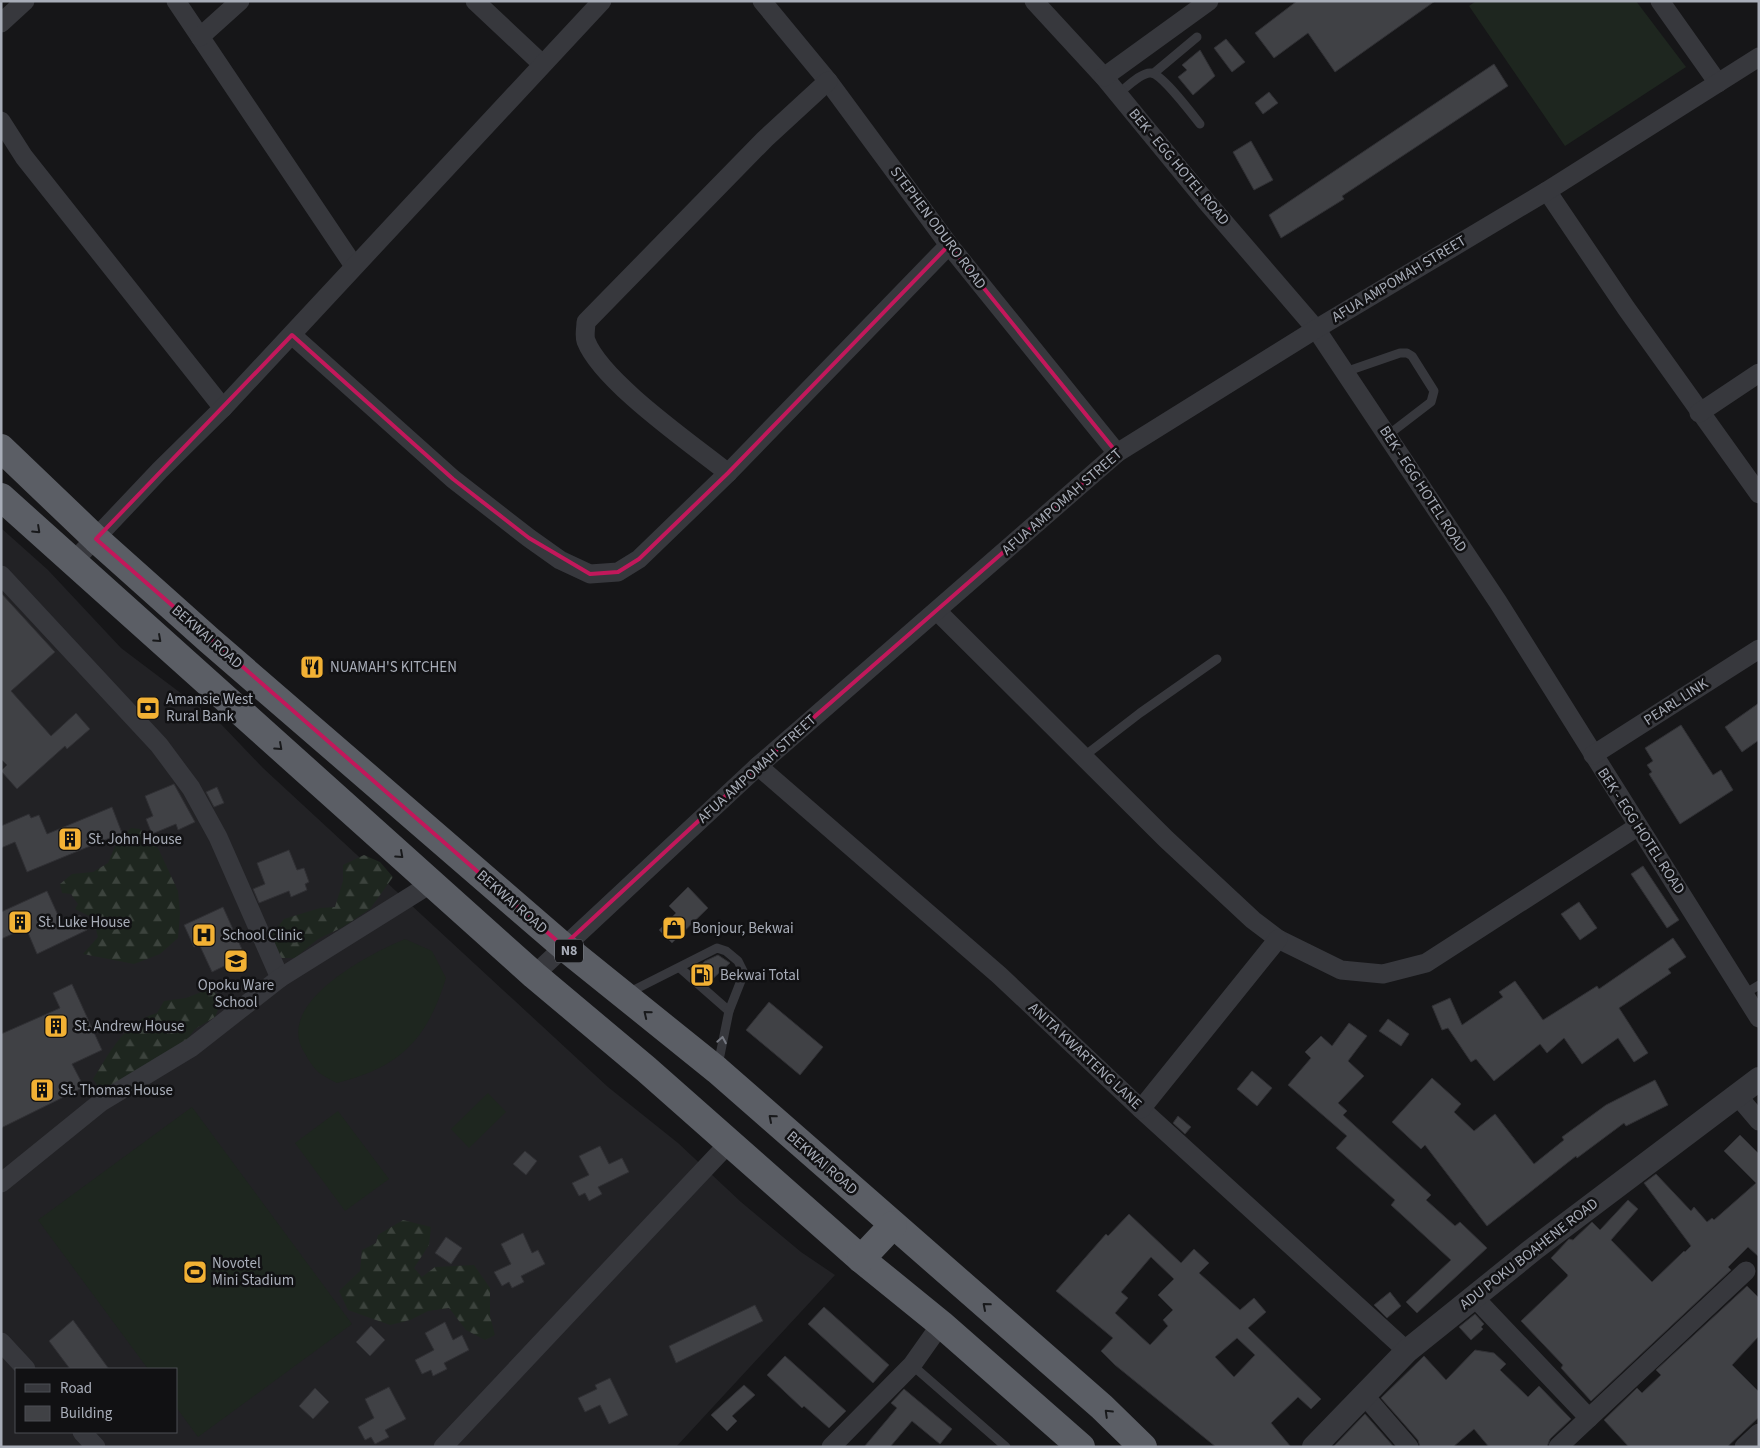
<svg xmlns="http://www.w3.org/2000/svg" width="1760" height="1448" viewBox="0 0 1760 1448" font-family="'Source Sans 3',sans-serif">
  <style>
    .built { fill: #222225; fill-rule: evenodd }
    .forest { fill: url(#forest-firs) }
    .garden { fill: #1e261f }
    .building { fill: #404145; stroke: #303034; fill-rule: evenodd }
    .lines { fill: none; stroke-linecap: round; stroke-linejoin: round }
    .service { stroke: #37383d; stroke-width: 9 }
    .minor { stroke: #37383d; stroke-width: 19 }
    .tertiary { stroke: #37383d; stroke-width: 24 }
    .trunk { stroke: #5b5e65; stroke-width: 28 }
    .oneway { stroke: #18191b }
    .oneway2 { stroke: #757881 }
    .marked { fill: none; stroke: #c2185b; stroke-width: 4; stroke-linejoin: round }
    .labels { text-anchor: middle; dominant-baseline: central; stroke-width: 5; stroke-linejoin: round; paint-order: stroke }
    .shield { fill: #111113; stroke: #7b7e86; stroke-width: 1 }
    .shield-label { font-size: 14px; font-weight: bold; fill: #a8adb8 }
    .street-label { font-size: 15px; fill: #a8adb8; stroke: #111113 }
    .poi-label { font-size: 15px; fill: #a8adb8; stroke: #111113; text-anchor: start }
  </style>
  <defs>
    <pattern id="forest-firs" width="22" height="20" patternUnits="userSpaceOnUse" patternTransform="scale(1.25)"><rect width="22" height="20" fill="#1e261f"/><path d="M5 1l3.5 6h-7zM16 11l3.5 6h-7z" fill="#3c433d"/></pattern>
  </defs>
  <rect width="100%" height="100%" fill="#161618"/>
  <!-- built -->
  <path class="built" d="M1 528 48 570 121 648 219 722 263 768 608 1087 678 1143 741 1202 801 1252 835 1275 676 1447H1ZM16 1369H176V1432H16Z"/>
  <!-- forest -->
  <g class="forest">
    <path d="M131 828 140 829 158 848 178 891 180 913 178 938 160 954 134 964 83 954 98 937 93 918 75 909 78 904 71 894 62 893 60 884 72 874 93 872 108 863 117 842Z"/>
    <path d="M364 855 380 862 393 877 370 909 343 927 318 939 295 958H282L260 949 284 919 320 908 335 907 343 881V865Z"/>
    <path d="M209 989 223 998 215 1017 195 1029 183 1045 155 1058 142 1070 111 1087 100 1090 93 1079C110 1052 125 1022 157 1013L164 1001 186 998Z"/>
    <path d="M403 1220 431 1227 429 1245 414 1268 422 1277 435 1267 474 1265 490 1288V1316L495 1335 485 1340 466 1330 449 1308 428 1311 410 1320 390 1325 348 1310 339 1291 360 1271 362 1250 376 1243 378 1235Z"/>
  </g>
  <!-- garden -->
  <g class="garden">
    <path d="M1476 1H1636L1686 67 1565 146 1469 6Z"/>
    <path d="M405 939 432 951 446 978C427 1040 400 1067 337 1083 317 1073 315 1071 304 1052 274 1003 369 954 405 939Z"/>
    <path d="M488 1093 506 1112 469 1148 451 1129Z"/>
    <path d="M192 1107 352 1324 198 1437 176 1407V1369H148L38 1220Z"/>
    <path d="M338 1111 389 1179 345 1211 295 1143Z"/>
  </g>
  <!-- building -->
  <g class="building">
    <path d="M1297 1H1435L1335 72 1308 33 1274 58 1255 33Z"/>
    <path d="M1226 39 1245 62 1232 72 1214 48Z"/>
    <path d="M1200 50 1215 76 1193 95 1178 77 1187 70 1182 65Z"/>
    <path d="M1494 64 1508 86 1342 196 1344 199 1281 238 1269 215Z"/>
    <path d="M1269 92 1278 103 1263 114 1255 103Z"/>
    <path d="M1251 141 1273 180 1254 190 1233 152Z"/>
    <path d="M1 593 55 652 11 691 51 736 76 713 90 729 67 749 65 746 17 789 1 771 7 765 1 759Z"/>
    <path d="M1759 703V740L1742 752 1725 727Z"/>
    <path d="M1681 725 1713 775 1721 770 1733 790 1680 824 1649 774 1652 772 1647 765 1653 761 1645 748Z"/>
    <path d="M174 784 195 822 178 830 176 824 152 834 146 819 153 816 145 796Z"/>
    <path d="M217 787 224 803 214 807 206 792Z"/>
    <path d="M112 807 122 833 27 872 15 842 1 848V826L29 814 31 818 39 815 47 834Z"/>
    <path d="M289 850 297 870 304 868 309 882 305 884 307 890 291 897 289 891 259 903 253 889 265 884 257 863Z"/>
    <path d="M1643 866 1679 920 1667 928 1631 874Z"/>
    <path d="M688 887 708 908 672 943 659 930 676 913 669 906Z"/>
    <path d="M47 891 62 924 80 915 87 930 37 954 26 928 1 939V912Z"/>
    <path d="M1579 902 1597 928 1580 940 1561 914Z"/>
    <path d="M223 907 245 956 212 972 199 944 194 947 184 925Z"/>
    <path d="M1673 938 1686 957 1668 969 1671 973 1619 1008 1648 1053 1634 1062 1618 1038 1582 1064 1564 1038 1547 1053 1540 1044 1494 1081 1476 1059 1471 1062 1448 1028 1442 1030 1432 1006 1450 998 1462 1025 1503 997 1499 992 1515 981 1543 1020 1597 986 1599 989Z"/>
    <path d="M718 955 730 963 707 984 694 972 705 961Z"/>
    <path d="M72 984 102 1050 72 1064 84 1087 1 1128V1034L60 1008 53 993Z"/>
    <path d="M769 1002 823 1047 800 1075 746 1030Z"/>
    <path d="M1388 1019 1409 1034 1401 1046 1379 1031Z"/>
    <path d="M1349 1023 1367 1036 1348 1061 1364 1076 1338 1103 1347 1111 1343 1115 1431 1195 1426 1200 1455 1226 1460 1222 1487 1248 1417 1313 1406 1302 1451 1260 1391 1205 1395 1200 1336 1148 1347 1136 1288 1085 1311 1058 1305 1052 1321 1036 1332 1046Z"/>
    <path d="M1252 1071 1272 1088 1257 1106 1237 1089Z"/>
    <path d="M1432 1078 1461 1104 1454 1112 1474 1131 1495 1114 1534 1164 1564 1140 1562 1137 1606 1105 1655 1080 1668 1105 1626 1126 1624 1123 1577 1158 1576 1156 1487 1226 1425 1145 1421 1149 1392 1122Z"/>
    <path d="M1178 1116 1191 1127 1185 1134 1173 1123Z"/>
    <path d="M1740 1135 1759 1154V1257L1748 1247 1728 1267 1731 1270 1591 1401 1561 1368 1563 1365 1521 1321 1567 1277 1568 1275 1551 1258 1569 1239 1573 1240 1592 1222 1600 1230 1628 1200 1638 1209 1611 1240 1652 1282 1684 1251 1685 1252 1691 1246 1644 1183 1656 1174 1691 1211 1694 1207 1707 1222 1712 1218 1714 1220 1756 1183 1724 1151Z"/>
    <path d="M600 1146 609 1164 622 1158 629 1172 598 1187 602 1194 589 1201 585 1193 579 1196 572 1183 589 1175 579 1156Z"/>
    <path d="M525 1151 537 1161 526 1175 513 1164Z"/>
    <path d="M1129 1214 1181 1263 1194 1249 1209 1263 1199 1273 1240 1310 1254 1298 1266 1312 1248 1328 1321 1399 1311 1409 1298 1397 1271 1423 1291 1447H1216L1115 1365 1101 1351 1113 1338 1056 1291 1106 1234 1108 1236ZM1151 1257 1174 1279 1158 1295 1173 1310 1163 1320 1168 1326 1150 1345 1115 1313 1128 1298 1121 1292ZM1237 1338 1255 1355 1234 1377 1215 1357Z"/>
    <path d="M523 1233 532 1253 538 1250 545 1264 521 1276 524 1282 512 1288 509 1282 502 1286 494 1272 511 1264 501 1244Z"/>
    <path d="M446 1237 462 1248 451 1264 435 1253Z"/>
    <path d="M1747 1286 1759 1298V1336L1732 1365 1759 1392V1417L1727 1447H1629L1604 1420 1637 1388 1642 1393 1661 1375 1656 1370Z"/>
    <path d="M1390 1292 1401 1306 1387 1318 1374 1305Z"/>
    <path d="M755 1305 763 1321 676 1363 669 1346Z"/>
    <path d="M824 1307 889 1365 873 1383 808 1324Z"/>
    <path d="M1475 1314 1484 1324 1481 1327 1483 1329 1471 1340 1459 1327Z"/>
    <path d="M73 1320 109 1369H70L49 1341Z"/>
    <path d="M445 1322 453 1340 462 1335 469 1350 444 1363 447 1369 433 1376 431 1370 422 1374 415 1360 434 1350 425 1333Z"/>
    <path d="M371 1326 385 1340 370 1356 356 1342Z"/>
    <path d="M1475 1350 1494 1353 1506 1364 1500 1370 1528 1397 1539 1386 1571 1419 1550 1439 1547 1447H1489L1474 1429 1453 1447H1420L1418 1440 1381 1398 1424 1356 1446 1380Z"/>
    <path d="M785 1356 846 1411 829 1428 804 1406 802 1408 767 1375Z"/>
    <path d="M610 1378 628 1415 609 1424 600 1405 585 1412 578 1398 597 1389 595 1385Z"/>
    <path d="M744 1385 755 1395 732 1416 737 1421 727 1431 711 1415Z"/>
    <path d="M389 1387 406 1419 385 1430 389 1437 375 1444 371 1437 365 1440 358 1427 374 1418 365 1399Z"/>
    <path d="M315 1388 329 1402 313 1419 299 1406Z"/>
    <path d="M904 1389 952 1429 940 1444 912 1421 890 1447H864L897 1408 891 1403Z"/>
    <path d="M1365 1414 1394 1447H1333Z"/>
  </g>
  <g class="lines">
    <!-- service -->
    <g class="service">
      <path d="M1154 73 1197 37"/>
      <path d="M1118 94C1126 88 1141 72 1151 73 1162 74 1192 114 1200 124"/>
      <path d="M1345 372 1400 353H1407L1412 356 1434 391 1431 402 1388 435"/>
      <path d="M1083 757 1140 713 1217 659"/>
      <path d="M680 968 729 1011"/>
      <path d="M628 993 717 948 726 951 738 961 744 973 729 1011 718 1065"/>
      <path d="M1744 994 1759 985"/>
      <path d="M912 1365 1006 1447"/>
    </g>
    <!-- minor -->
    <g class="minor">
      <path d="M176 1 354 266"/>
      <path d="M475 1 542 64"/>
      <path d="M762 1 828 81 949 245 1117 453"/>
      <path d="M1034 1 1104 77 1205 200 1316 329 1498 602 1759 1018"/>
      <path d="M1660 1 1718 83"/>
      <path d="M1 23 25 1"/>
      <path d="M200 37 240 1"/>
      <path d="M1104 77 1209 1"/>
      <path d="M1 121 24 157 223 408"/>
      <path d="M1547 191 1626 308 1759 494"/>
      <path d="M292 335 453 479 529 538 560 560 590 574 618 572 639 559 728 473 949 245"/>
      <path d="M1699 413 1759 373"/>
      <path d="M728 473C692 444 602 382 586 341 584 335 586 328 586 322L765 139 828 81"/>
      <path d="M72 563 160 470 223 408 602 1"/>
      <path d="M1 575 159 745 191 788 218 837 280 978"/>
      <path d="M937 611 1166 839 1253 920 1278 939 1341 970 1383 974 1426 963 1637 827"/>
      <path d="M1593 755 1759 649"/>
      <path d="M758 766 999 975 1141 1109 1407 1351"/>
      <path d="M534 975 758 766 1117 453 1316 329 1547 191 1759 57"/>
      <path d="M1736 1094 1759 1121"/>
      <path d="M1141 1109 1278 939"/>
      <path d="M1 1183 101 1102 192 1047 280 978 432 883"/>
      <path d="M1474 1297 1589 1418"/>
      <path d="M1 1342 26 1369"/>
      <path d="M1364 1395 1409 1447"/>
      <path d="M82 1432 96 1447"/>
      <path d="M443 1447 729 1143"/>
      <path d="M831 1447 912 1365 941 1324"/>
      <path d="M1558 1447 1746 1271"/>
      <path d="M1744 1447 1759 1433"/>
    </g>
    <!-- tertiary -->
    <path class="tertiary" d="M1314 1447 1407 1351 1535 1248 1759 1079"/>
    <!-- trunk -->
    <g class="trunk">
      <path d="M1 448 96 539 209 640 563 946 717 1070 1102 1407 1143 1447"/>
      <path d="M1 497 534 975 646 1069 861 1259 941 1324 1081 1447"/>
      <path d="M861 1259 893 1225"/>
    </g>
  </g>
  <!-- one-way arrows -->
  <defs><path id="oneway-chevron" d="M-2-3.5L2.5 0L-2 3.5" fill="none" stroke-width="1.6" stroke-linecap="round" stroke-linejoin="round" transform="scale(1.25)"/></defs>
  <g class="oneway">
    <use href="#oneway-chevron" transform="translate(37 530) rotate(43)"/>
    <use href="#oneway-chevron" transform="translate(158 639) rotate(42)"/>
    <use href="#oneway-chevron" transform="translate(279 747) rotate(42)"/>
    <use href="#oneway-chevron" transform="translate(400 855) rotate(42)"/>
    <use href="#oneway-chevron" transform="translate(647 1014) rotate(-141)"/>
    <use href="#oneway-chevron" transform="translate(772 1118) rotate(-139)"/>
    <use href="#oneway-chevron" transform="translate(986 1306) rotate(-139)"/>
    <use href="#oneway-chevron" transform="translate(1108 1413) rotate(-136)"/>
  </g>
  <use class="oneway2" href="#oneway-chevron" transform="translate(722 1040) rotate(-80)"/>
  <!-- marked area -->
  <path class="marked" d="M949 245 1117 453 758 766 563 946 96 539 292 335 453 479 529 538 590 574 618 572 639 559 728 473Z"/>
  <!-- icons -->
  <defs>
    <g id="restaurant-square" transform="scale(1.25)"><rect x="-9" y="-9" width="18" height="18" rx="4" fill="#f2b134" stroke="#111113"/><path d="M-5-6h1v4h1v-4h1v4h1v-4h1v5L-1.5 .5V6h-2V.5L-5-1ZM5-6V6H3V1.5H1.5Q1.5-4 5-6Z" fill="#111"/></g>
    <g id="bank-square" transform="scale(1.25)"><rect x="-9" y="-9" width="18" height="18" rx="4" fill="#f2b134" stroke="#111113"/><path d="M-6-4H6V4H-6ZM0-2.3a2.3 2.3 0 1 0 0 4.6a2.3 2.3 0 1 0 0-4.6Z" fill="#111"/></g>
    <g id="building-square" transform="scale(1.25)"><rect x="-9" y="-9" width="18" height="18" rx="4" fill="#f2b134" stroke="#111113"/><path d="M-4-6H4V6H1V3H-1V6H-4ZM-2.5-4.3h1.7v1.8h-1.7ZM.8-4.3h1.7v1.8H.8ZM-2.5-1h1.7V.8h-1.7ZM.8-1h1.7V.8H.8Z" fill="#111"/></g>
    <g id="shop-square" transform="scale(1.25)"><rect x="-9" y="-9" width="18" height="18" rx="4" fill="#f2b134" stroke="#111113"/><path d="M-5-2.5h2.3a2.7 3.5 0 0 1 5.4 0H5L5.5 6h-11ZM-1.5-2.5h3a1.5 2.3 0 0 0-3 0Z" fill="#111"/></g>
    <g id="hospital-square" transform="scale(1.25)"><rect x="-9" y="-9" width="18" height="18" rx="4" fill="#f2b134" stroke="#111113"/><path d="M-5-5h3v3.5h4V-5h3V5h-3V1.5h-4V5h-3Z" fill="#111"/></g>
    <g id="school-square" transform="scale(1.25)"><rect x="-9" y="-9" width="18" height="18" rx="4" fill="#f2b134" stroke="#111113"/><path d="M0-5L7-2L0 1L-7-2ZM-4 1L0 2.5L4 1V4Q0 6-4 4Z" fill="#111"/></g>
    <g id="fuel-square" transform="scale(1.25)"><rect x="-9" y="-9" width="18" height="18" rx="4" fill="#f2b134" stroke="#111113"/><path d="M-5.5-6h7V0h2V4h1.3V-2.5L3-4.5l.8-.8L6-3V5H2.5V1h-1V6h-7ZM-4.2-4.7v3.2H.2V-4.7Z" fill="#111"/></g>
    <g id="stadium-square" transform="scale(1.25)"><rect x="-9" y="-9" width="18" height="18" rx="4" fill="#f2b134" stroke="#111113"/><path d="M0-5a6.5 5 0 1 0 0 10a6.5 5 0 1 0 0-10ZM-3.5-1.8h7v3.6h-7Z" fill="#111"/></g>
  </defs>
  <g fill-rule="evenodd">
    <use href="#restaurant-square" x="312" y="667"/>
    <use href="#bank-square" x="148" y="708"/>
    <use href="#building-square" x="70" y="839"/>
    <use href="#building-square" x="20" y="922"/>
    <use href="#shop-square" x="674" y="928"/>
    <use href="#hospital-square" x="204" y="935"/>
    <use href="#school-square" x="236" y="961"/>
    <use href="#fuel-square" x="702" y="975"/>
    <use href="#building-square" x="56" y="1026"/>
    <use href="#building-square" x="42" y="1090"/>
    <use href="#stadium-square" x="195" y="1272"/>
  </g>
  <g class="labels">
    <!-- shield labels -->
    <rect class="shield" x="555" y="939.5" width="28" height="23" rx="4"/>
    <g class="shield-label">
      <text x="569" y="951">N8</text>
    </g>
    <!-- street labels -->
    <g class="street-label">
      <text transform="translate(1179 167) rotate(50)">BEK - EGG HOTEL ROAD</text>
      <text transform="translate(938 228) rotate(53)">STEPHEN ODURO ROAD</text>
      <text transform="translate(1399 279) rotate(-31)">AFUA AMPOMAH STREET</text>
      <text transform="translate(1423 489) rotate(57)">BEK - EGG HOTEL ROAD</text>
      <text transform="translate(1062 502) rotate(-41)">AFUA AMPOMAH STREET</text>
      <text transform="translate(207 637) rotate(41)">BEKWAI ROAD</text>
      <text transform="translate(1676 702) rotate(-33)">PEARL LINK</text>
      <text transform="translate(757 769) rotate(-42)">AFUA AMPOMAH STREET</text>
      <text transform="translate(1641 831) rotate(57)">BEK - EGG HOTEL ROAD</text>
      <text transform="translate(512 902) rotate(41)">BEKWAI ROAD</text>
      <text transform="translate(1085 1056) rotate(43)">ANITA KWARTENG LANE</text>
      <text transform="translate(822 1163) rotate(41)">BEKWAI ROAD</text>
      <text transform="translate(1529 1254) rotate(-38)">ADU POKU BOAHENE ROAD</text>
    </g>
    <!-- poi labels -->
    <g class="poi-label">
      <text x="330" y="667">NUAMAH'S KITCHEN</text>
      <text x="166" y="699">Amansie West<tspan x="166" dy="17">Rural Bank</tspan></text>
      <text x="88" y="839">St. John House</text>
      <text x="38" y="922">St. Luke House</text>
      <text x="692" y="928">Bonjour, Bekwai</text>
      <text x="222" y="935">School Clinic</text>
      <text x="720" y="975">Bekwai Total</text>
      <text x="236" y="985" text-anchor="middle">Opoku Ware<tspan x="236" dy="17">School</tspan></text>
      <text x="74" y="1026">St. Andrew House</text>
      <text x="60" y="1090">St. Thomas House</text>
      <text x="212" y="1263">Novotel<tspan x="212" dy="17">Mini Stadium</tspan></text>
    </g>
  </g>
  <!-- border -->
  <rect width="1760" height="1448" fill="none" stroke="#a8adb8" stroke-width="5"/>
  <!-- legend -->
  <rect x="15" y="1368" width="162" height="65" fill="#111113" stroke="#4d4f55"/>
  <rect x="25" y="1384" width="25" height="8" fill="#37383d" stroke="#4d4f55"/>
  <text x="60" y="1393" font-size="15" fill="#a8adb8">Road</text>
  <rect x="25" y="1406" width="25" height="15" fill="#404145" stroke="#4d4f55"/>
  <text x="60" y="1418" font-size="15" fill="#a8adb8">Building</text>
</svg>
